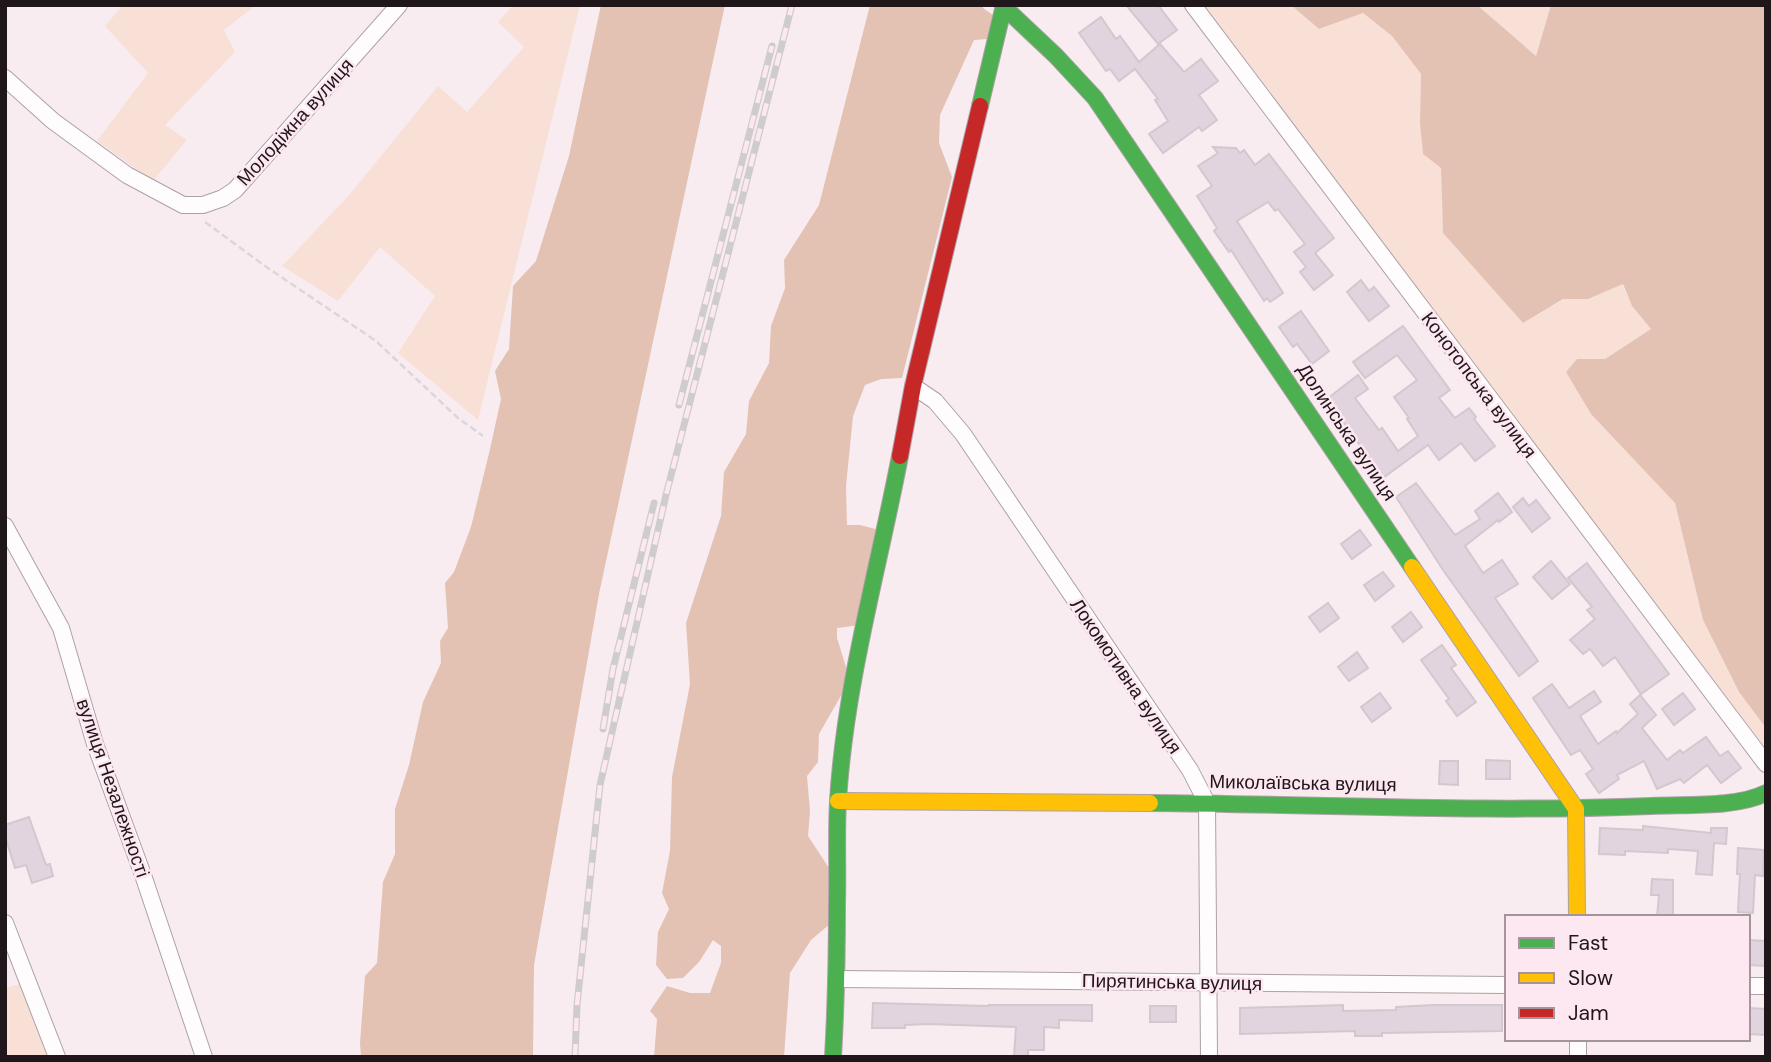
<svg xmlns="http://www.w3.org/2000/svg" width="1771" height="1062" viewBox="0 0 1771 1062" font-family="'DM Sans',sans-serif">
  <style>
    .green { fill: #f8e0d7 }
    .forest { fill: #e3c2b3 }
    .building { fill: #e1d4df; stroke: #d1c9ce; stroke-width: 2 }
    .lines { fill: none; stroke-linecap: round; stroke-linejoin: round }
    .street-casing { stroke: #aca1a6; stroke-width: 18 }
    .fast-casing { stroke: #aca1a6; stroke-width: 18 }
    .slow-casing { stroke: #aca1a6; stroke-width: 18 }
    .jam-casing { stroke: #aca1a6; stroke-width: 18 }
    .path { stroke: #dad7d8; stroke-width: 2.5; stroke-dasharray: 7 3.5; stroke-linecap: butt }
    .street { stroke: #fefcfd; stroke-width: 16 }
    .fast { stroke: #4caf50; stroke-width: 16 }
    .slow { stroke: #ffc107; stroke-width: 16 }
    .jam { stroke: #c62828; stroke-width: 16 }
    .rail-casing { stroke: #cfcccd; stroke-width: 7 }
    .rail { stroke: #fde7f0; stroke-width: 4.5; stroke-dasharray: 13; stroke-linecap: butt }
    .labels { text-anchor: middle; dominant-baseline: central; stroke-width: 5; stroke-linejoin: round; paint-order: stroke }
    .street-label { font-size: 19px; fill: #20171b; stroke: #fde7f0 }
  </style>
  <rect width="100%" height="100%" fill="#f8ecf1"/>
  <!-- green -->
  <g class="green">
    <path d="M123 5H256L224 30 235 52 165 125 187 140 153 181 97 141 148 73 105 26Z"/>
    <path d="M513 5H580L478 420 398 353 435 296 380 247 338 301 282 266 350 194 438 86 467 112 524 47 498 22Z"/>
    <path d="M1202 5H1291L1319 29 1363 13 1392 36 1421 74 1420 123 1423 154 1441 168 1443 233 1523 323 1564 299H1588L1622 284 1632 306 1651 329 1605 359 1577 360 1591 414 1675 503 1703 620 1739 692 1766 728V748L1624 565Z"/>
    <path d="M1477 5H1551L1536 56Z"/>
    <path d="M20 984 48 1057H5V988Z"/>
  </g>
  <!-- forest -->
  <g class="forest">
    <path d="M601 5H725L599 594 534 965 533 1057H361L360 1043 365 976 377 963 383 882 395 854V809L409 765 423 702 441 663 440 641 448 628 445 583 454 572 471 527 490 449 501 399 495 371 509 349 513 286 536 261 569 156Z"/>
    <path d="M870 5H983V8L993 15 987 39 974 40 940 115 939 143 952 177 902 378 881 379 865 385 853 416 846 486 847 525H860L879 530 860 625 837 628V638L850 680 819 734 818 762 807 776 810 811 808 836 829 868 831 923 811 940 790 973 784 1057H654L657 1019 650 1011 667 986 690 993H710L721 963V946L713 940 699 962 683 978 667 979 656 965 658 932 669 909 662 893 670 851 672 777 690 684 686 623 721 516 724 472 746 434 749 401 769 363 771 326 785 288 784 260 819 205Z"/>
    <path d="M1291 5H1477L1536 56 1551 5H1766V728L1739 692 1703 620 1675 503 1591 414 1566 372 1577 359H1605L1651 329 1632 306 1623 284 1588 299H1563L1523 323 1443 233 1441 168 1423 154 1420 123 1421 74 1392 36 1363 13 1319 29Z"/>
  </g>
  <!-- building -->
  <g class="building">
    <path d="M1126 5H1158L1177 30 1158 44Z"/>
    <path d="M1101 17 1116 39 1120 36 1139 62 1160 44 1184 72 1201 59 1218 81 1199 95 1217 120 1202 131 1199 127 1163 153 1149 134 1168 121 1155 100 1158 99 1135 69 1119 81 1110 69 1106 71 1079 33Z"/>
    <path d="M1213 147 1236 148 1240 153 1244 150 1255 165 1269 154 1334 238 1315 253 1333 275 1314 290 1300 272 1306 267 1294 252 1305 244 1278 209 1275 211 1268 202 1237 221 1283 293 1270 302 1267 298 1264 301 1231 250 1229 252 1214 231 1217 228 1197 196 1212 186 1198 166 1218 153Z"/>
    <path d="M1361 280 1369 291 1374 287 1389 306 1369 321 1347 292Z"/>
    <path d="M1301 311 1329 351 1312 364 1297 344 1293 347 1279 327Z"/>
    <path d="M1403 326 1450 390 1439 398 1455 418 1469 408 1476 417 1474 419 1495 446 1475 461 1461 443 1439 460 1428 445 1383 478 1327 399 1358 375 1368 389 1355 398 1379 430 1382 428 1398 451 1418 436 1407 419 1409 418 1394 397 1417 380 1397 355 1365 378 1353 362Z"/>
    <path d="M1416 483 1455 535 1480 519 1475 511 1498 493 1512 512 1499 522 1498 520 1465 546 1483 573 1502 560 1518 584 1495 598 1538 661 1519 676 1443 570 1396 497Z"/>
    <path d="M1523 498 1529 506 1536 500 1550 518 1532 532 1513 507Z"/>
    <path d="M1360 530 1371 545 1352 559 1341 544Z"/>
    <path d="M1551 561 1570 584 1552 599 1533 577Z"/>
    <path d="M1587 563 1669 674 1641 694 1615 657 1603 666 1590 649 1583 654 1570 640 1595 619 1587 610 1592 607 1568 578Z"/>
    <path d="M1383 572 1394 586 1375 601 1364 585Z"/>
    <path d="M1328 603 1339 618 1320 632 1309 617Z"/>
    <path d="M1411 612 1422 627 1403 642 1392 627Z"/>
    <path d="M1442 645 1456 665 1451 668 1476 702 1457 716 1446 701 1449 699 1421 660Z"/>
    <path d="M1357 652 1368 668 1349 681 1338 667Z"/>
    <path d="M1552 684 1569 708 1594 691 1601 702 1580 716 1598 744 1616 731 1617 733 1638 714 1630 704 1640 695 1656 715 1642 728 1667 760 1680 750 1683 753 1706 737 1720 756 1728 751 1741 768 1721 783 1707 765 1684 783 1680 779 1657 789 1644 761 1617 775 1619 779 1599 793 1586 774 1593 769 1580 750 1571 755 1533 698Z"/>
    <path d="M1380 693 1391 708 1372 722 1361 707Z"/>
    <path d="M1683 693 1695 709 1674 725 1662 709Z"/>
    <path d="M1486 760 1510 761V779H1486Z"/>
    <path d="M1440 761H1458V785L1439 784Z"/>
    <path d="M29 817 46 865 50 864 53 876 32 883 26 865 15 868 5 836V825Z"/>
    <path d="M1643 826 1711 833V828H1727L1726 844 1714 843 1712 875 1696 874 1698 851 1668 849V853L1625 851V855L1599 854 1600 828 1643 830Z"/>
    <path d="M1738 848 1764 850 1763 876 1755 875 1753 913 1738 912 1740 874H1737Z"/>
    <path d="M1652 879 1673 880V917H1657L1659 895H1651Z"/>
    <path d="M1748 940 1766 941V966L1748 965Z"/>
    <path d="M873 1003 989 1006V1005H1092V1021L1059 1020V1028L1044 1027V1050H1028V1057L1014 1056 1016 1027 928 1024 905 1025V1028H872Z"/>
    <path d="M1343 1005V1011L1396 1010V1007L1434 1005H1502V1031L1382 1033V1036H1355V1031L1240 1034V1008Z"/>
    <rect x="1150" y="1006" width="26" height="16"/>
    <path d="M1748 1008 1766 1009V1035L1748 1034Z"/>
  </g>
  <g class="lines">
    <!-- street casing -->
    <g class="street-casing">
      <g id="street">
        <path d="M1193 5 1766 764"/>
        <path d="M5 78 53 121 127 175 183 205H203L223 198 235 190 399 5"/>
        <path d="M913 386 935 401 963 434 1190 770 1207 803 1209 1057"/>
        <path d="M5 526 61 628 95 744 143 875 204 1057"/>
        <path d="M5 923 57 1057"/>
        <path d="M837 979 1507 985"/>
        <path d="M1748 986H1766"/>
        <path d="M1578 1057V1039"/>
      </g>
    </g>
    <!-- fast casing -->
    <g class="fast-casing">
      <g id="fast">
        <path d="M1003 6 1056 56 1095 98 1412 567"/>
        <path d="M980 106 1004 5"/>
        <path d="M1150 803C1317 804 1484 813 1651 806 1685 804 1736 808 1766 793"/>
        <path d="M833 1057C836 1005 837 954 837 903 838 869 836 835 838 801 845 684 878 571 900 456"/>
      </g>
    </g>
    <!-- slow casing -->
    <g class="slow-casing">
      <g id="slow">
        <path d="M1412 567 1576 809 1577 917"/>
        <path d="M838 801 1150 803"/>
      </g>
    </g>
    <!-- jam casing -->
    <g class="jam-casing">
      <path id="jam" d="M900 456 913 386 980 106"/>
    </g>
    <!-- path -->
    <path class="path" d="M205 222 265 266 376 341 458 418 483 436"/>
    <!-- street -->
    <use href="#street" class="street"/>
    <!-- fast -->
    <use href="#fast" class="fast"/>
    <!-- slow -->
    <use href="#slow" class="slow"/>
    <!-- jam -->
    <use href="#jam" class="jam"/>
    <!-- rail casing -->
    <g class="rail-casing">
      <g id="rail">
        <path d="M679 405 772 46"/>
        <path d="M603 729 613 669 654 503"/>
        <path d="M575 1057 577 1005 600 785 666 495 792 5"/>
      </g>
    </g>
    <!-- rail -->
    <use href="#rail" class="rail"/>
  </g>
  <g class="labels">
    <!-- street labels -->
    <g class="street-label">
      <text transform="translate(295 122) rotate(-48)">Молодіжна вулиця</text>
      <text transform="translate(1479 385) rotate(53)">Конотопська вулиця</text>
      <text transform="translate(1347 432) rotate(56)">Долинська вулиця</text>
      <text transform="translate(1126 676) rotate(56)">Локомотивна вулиця</text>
      <text transform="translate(1303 783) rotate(1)">Миколаївська вулиця</text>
      <text transform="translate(113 788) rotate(71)">вулиця Незалежності</text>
      <text transform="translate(1172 982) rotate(1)">Пирятинська вулиця</text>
    </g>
  </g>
  <!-- border -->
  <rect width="1771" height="1062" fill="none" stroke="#20171b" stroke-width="14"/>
  <!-- legend -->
  <rect x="1505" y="915" width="245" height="126" fill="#fde7f0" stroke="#a5949b" stroke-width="2"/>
  <rect x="1519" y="938" width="35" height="10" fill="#4caf50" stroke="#a5949b" stroke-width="2"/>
  <text x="1568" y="950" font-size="21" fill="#20171b">Fast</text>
  <rect x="1519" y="973" width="35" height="10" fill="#ffc107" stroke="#a5949b" stroke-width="2"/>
  <text x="1568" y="985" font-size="21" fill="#20171b">Slow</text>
  <rect x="1519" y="1008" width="35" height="10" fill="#c62828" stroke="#a5949b" stroke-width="2"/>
  <text x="1568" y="1020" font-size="21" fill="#20171b">Jam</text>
</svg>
